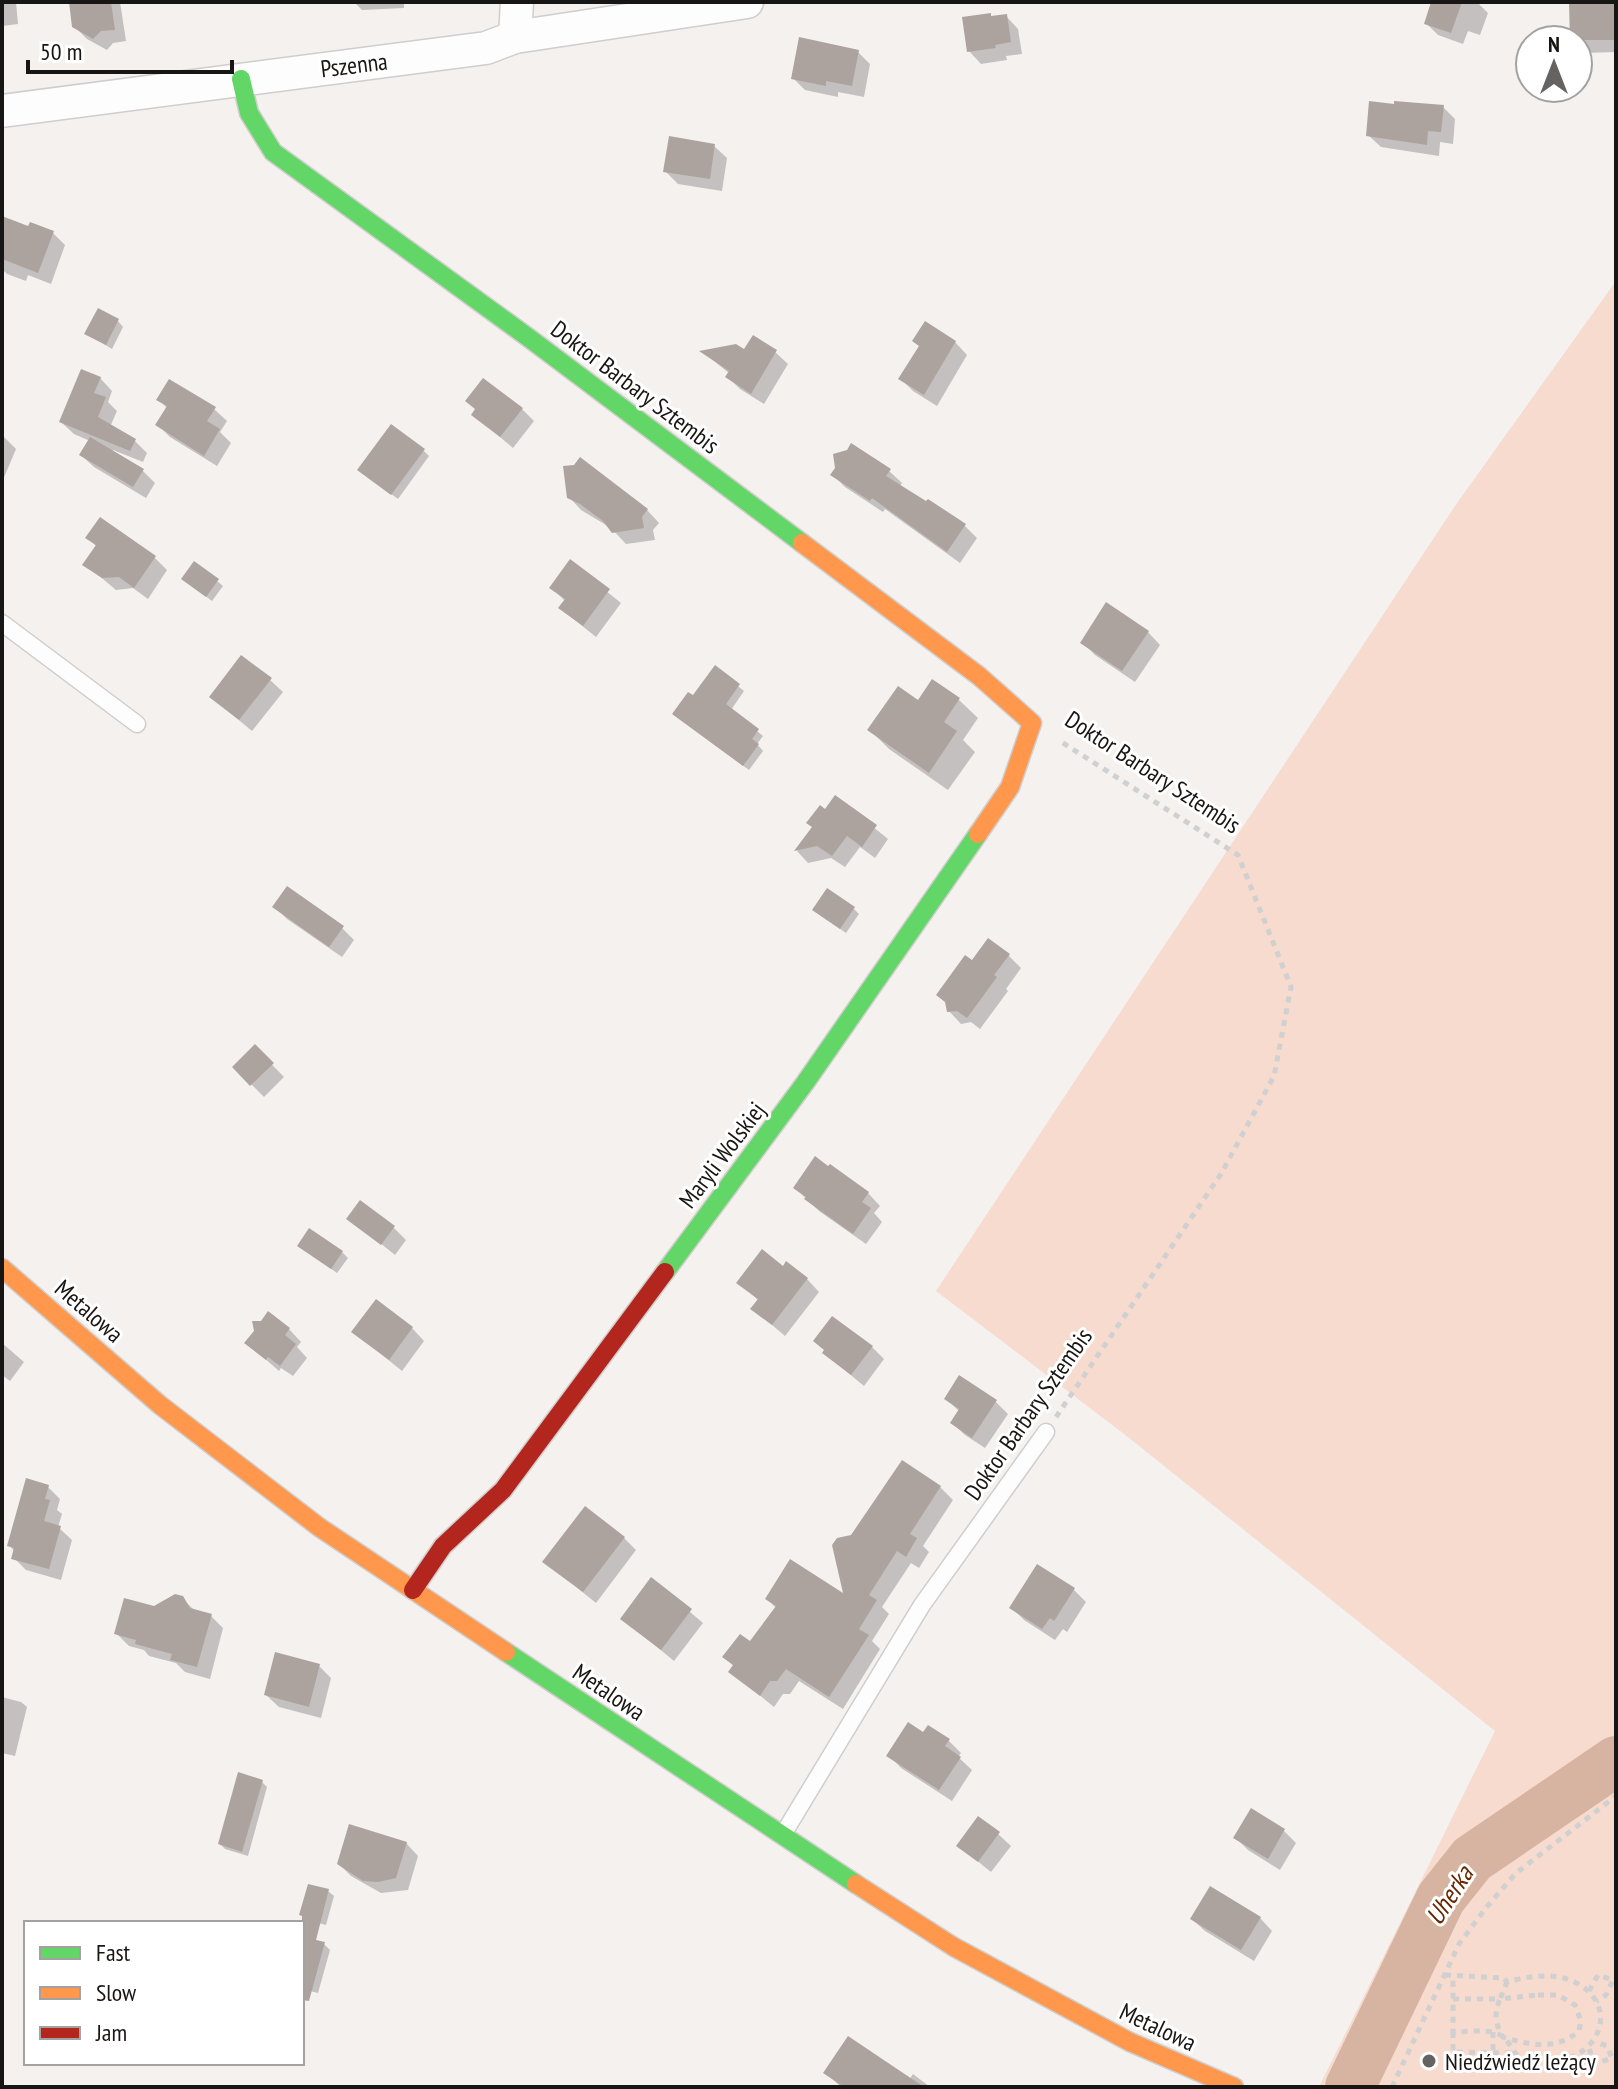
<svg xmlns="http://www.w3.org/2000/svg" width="1618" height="2089" viewBox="0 0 1618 2089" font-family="'PT Sans Narrow',sans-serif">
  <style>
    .green { fill: #f6dbce }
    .shadow { fill: #0003 }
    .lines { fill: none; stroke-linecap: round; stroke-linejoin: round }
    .river { stroke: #d7b3a2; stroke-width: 50 }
    .building { fill: #ada39e }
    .lane-casing { stroke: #d0cecc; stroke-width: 19 }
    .street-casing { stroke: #d0cecc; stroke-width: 35 }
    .fast-casing { stroke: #d0cecc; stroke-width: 21 }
    .slow-casing { stroke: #d0cecc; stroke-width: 21 }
    .jam-casing { stroke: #d0cecc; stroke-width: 21 }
    .path { stroke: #d1d0d0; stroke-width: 5; stroke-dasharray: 6 6; stroke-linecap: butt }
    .lane { stroke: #fdfdfd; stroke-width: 16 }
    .street { stroke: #fdfdfd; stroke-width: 32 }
    .fast { stroke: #63d668; stroke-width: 18 }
    .slow { stroke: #ff974d; stroke-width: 18 }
    .jam { stroke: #b3261e; stroke-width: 18 }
    .poi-dot { fill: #656361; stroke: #fff; stroke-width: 3 }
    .labels { text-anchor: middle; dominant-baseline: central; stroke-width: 6; stroke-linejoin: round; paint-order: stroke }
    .street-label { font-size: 24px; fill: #181615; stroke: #fff }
    .poi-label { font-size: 24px; fill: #181615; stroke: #fff; text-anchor: start }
    .water-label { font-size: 26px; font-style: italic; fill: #642700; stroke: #fff }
  </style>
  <rect width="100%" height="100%" fill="#f4f1ef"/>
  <!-- green -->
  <path class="green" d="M1616 281V2087H1319L1495 1731 1128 1437 936 1291 1455 506Z"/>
  <!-- shadow -->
  <g class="shadow">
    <path d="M2 2H16L18 24 2 26Z"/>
    <path d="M71 2H120L126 41 113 43 107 50 87 39 74 26Z"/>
    <path d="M354 2H404V8L362 10Z"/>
    <path d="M1433 2H1477L1488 13 1480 35 1468 31 1463 44 1438 35 1426 23Z"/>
    <path d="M1571 2H1616V52L1585 53 1578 46V40H1572Z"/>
    <path d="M990 15 993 18 1006 16 1018 29 1022 54 1006 56 1007 60 981 64 969 51Z"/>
    <path d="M858 52 870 64 864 97 838 92V97L805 90 793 78Z"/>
    <path d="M1443 107 1455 119 1453 144 1440 142 1439 156 1381 147 1368 135Z"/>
    <path d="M714 146 727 158 722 191 678 184 665 171Z"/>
    <path d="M53 233 65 245 51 284 28 275 26 281 7 274 2 269V243Z"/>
    <path d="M118 321 123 327 112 349 87 334Z"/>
    <path d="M955 342 967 355 937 406 913 391 900 378 921 347Z"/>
    <path d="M703 352H775L788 364 764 404 740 389 728 377 730 374Z"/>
    <path d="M100 378 112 391 108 402 117 411 110 427 135 441 147 453 143 462 113 450 112 452 142 470 155 483 146 498 94 467 81 455 90 441 74 434 61 422Z"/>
    <path d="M159 400 214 409 227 421 220 432 231 443 217 466 170 437 158 425 168 409Z"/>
    <path d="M522 409 534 421 513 448 474 415Z"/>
    <path d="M2 435 16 449 3 480 2 479Z"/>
    <path d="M424 451 429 456 398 499 365 475Z"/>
    <path d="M889 471 902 483 899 487 964 525 977 538 960 563 885 509 883 512 845 487 833 475Z"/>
    <path d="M569 497 647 510 659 523 653 530 655 540 626 544 611 528 581 510Z"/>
    <path d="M101 520 155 558 167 570 148 599 133 588 116 590 85 564 97 547 88 538Z"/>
    <path d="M570 562 621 603 596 637 560 608 565 601 552 588Z"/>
    <path d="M217 581 223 586 212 601 189 584Z"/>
    <path d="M1148 632 1160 645 1135 682 1095 655 1082 642Z"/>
    <path d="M715 668 744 691 731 710 763 736 757 744 763 751 749 770 680 719Z"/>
    <path d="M270 680 283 692 252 731 211 697Z"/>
    <path d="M959 700 978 718 963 740 975 752 948 790 889 749 870 730 918 703Z"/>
    <path d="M836 797 888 839 875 858 860 847 845 867 831 858 808 863 797 851Z"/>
    <path d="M275 907 342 928 354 940 342 957 287 919Z"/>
    <path d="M854 909 859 914 846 933 820 915Z"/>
    <path d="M1008 955 1021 968 1006 989 1008 991 980 1029 971 1022 961 1024 949 1011 973 962Z"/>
    <path d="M255 1047 284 1077 264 1097 234 1067Z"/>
    <path d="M795 1188 868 1193 880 1206 874 1213 882 1222 866 1244 819 1211Z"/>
    <path d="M349 1218 394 1228 406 1240 395 1255Z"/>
    <path d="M299 1246 342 1252 348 1258 337 1273Z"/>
    <path d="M783 1268 807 1279 819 1292 785 1336 753 1309 759 1301 739 1283Z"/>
    <path d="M412 1328 424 1341 402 1371 354 1332Z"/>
    <path d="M289 1329 301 1342 297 1347 307 1358 293 1376 281 1368 279 1371 247 1343Z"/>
    <path d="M2 1343 24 1362 10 1381 2 1375Z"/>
    <path d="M872 1347 884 1359 864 1386 824 1353Z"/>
    <path d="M946 1399 995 1401 1008 1414 985 1448 965 1435 952 1423 960 1412Z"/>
    <path d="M48 1487 60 1499 57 1510 62 1514 58 1527 72 1540 61 1580 26 1570 14 1558 15 1552 9 1545Z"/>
    <path d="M940 1487 953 1500 923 1546 929 1552 919 1568 911 1563 882 1607 889 1614 872 1641 880 1649 843 1709 799 1681 790 1694H783L774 1707 731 1672 734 1666 725 1657 751 1644 777 1609 767 1599 846 1597 852 1537Z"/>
    <path d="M624 1538 636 1550 596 1603 545 1562Z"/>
    <path d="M652 1580 703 1623 674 1661 622 1618Z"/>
    <path d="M1074 1590 1086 1602 1067 1632 1063 1629 1055 1640 1024 1620 1012 1608Z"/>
    <path d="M182 1598 196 1612 211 1616 223 1628 210 1679 185 1672 176 1663 149 1656 144 1650 129 1646 117 1634 155 1608Z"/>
    <path d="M319 1666 331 1678 321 1718 279 1707 266 1695Z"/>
    <path d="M2 1697 21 1702 27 1707 15 1756 2 1753Z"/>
    <path d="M928 1728 949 1741 961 1753 958 1757 972 1770 952 1801 901 1768 889 1755 924 1735Z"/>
    <path d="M262 1782 267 1787 248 1856 225 1849 220 1844Z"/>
    <path d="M1284 1831 1296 1843 1280 1870 1248 1850 1235 1837Z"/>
    <path d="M998 1834 1011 1846 991 1872 959 1846Z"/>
    <path d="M406 1843 418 1856 408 1890 381 1893 351 1876 339 1864Z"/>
    <path d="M328 1891 334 1896 326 1925 307 1920Z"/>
    <path d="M1260 1918 1272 1931 1254 1961 1205 1931 1192 1919Z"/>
    <path d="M302 1938 324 1944 330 1950 318 1993 302 1989Z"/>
    <path d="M826 2073 909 2080 913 2074 930 2087H841Z"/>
  </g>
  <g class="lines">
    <!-- river -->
    <path class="river" d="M1350 2087 1441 1898 1472 1859 1616 1761"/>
  </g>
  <!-- building -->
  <g class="building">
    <path d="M69 2H111L115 30 101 31 93 39 72 27Z"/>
    <path d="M1431 2H1462L1451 33 1424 24Z"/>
    <path d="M1569 2H1616V40H1570Z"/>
    <path d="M991 13V16L1007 14 1011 42 995 45 996 48 967 52 962 17Z"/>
    <path d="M799 37 859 50 852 86 826 81V86L791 79Z"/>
    <path d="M1369 101 1394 104V101L1444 105 1441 132 1428 131 1427 145 1366 136Z"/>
    <path d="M669 136 715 144 710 179 663 172Z"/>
    <path d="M2 216 28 226 30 222 54 231 38 273 2 259Z"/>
    <path d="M98 308 119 319 106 345 84 334Z"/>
    <path d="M925 321 956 341 924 395 898 379 919 346 912 341Z"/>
    <path d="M753 335 777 350 751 394 725 377 729 371 699 351 736 344 744 349Z"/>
    <path d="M81 369 101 377 94 393 106 397 98 417 136 439 130 451 59 422Z"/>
    <path d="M483 378 523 408 500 437 471 415 475 409 465 401Z"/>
    <path d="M169 379 216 407 207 421 220 429 204 456 155 425 167 406 156 400Z"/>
    <path d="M391 424 425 449 391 495 357 470Z"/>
    <path d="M90 437 144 469 133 487 79 455Z"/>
    <path d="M851 443 891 469 886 476 926 501 928 499 966 524 947 552 872 498 870 501 830 475 835 468 833 454 847 450Z"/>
    <path d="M580 457 648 509 642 517 644 528 612 533 603 521 580 504 567 498 563 466 574 465Z"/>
    <path d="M100 517 156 556 134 588 119 577 102 578 82 565 96 545 85 538Z"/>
    <path d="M570 559 610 589 583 626 558 608 565 599 549 588Z"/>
    <path d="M194 561 219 579 206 597 181 579Z"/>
    <path d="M1106 602 1149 631 1122 671 1080 643Z"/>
    <path d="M241 655 272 678 239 720 209 697Z"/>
    <path d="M715 665 740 684 726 704 759 729 752 739 759 744 743 766 672 714 688 692 693 695Z"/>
    <path d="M932 679 960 698 944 722 957 731 929 773 867 730 898 686 918 700Z"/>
    <path d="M835 795 877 825 862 847 847 836 832 856 817 846 794 851 812 827 806 823 820 805 825 809Z"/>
    <path d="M287 886 344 926 329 947 272 907Z"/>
    <path d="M827 888 855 907 840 929 812 910Z"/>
    <path d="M988 938 1010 954 994 975 997 977 967 1018 957 1011 947 1012 945 1002 936 995 965 955 972 960Z"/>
    <path d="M255 1044 274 1063 250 1086 232 1067Z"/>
    <path d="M815 1156 828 1166 830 1164 869 1192 862 1202 871 1208 853 1234 804 1199 806 1197 793 1188Z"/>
    <path d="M360 1200 395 1226 381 1245 346 1219Z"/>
    <path d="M309 1228 343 1251 331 1269 297 1246Z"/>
    <path d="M762 1249 783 1266 786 1261 808 1278 772 1325 750 1309 758 1299 736 1283Z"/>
    <path d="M376 1299 413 1327 389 1360 351 1332Z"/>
    <path d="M268 1311 290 1328 285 1335 296 1344 280 1366 268 1357 266 1360 244 1343 254 1331 252 1321H261Z"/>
    <path d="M832 1316 873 1346 851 1375 822 1353 824 1350 813 1341Z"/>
    <path d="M959 1375 997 1400 972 1438 950 1423 959 1409 944 1399Z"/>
    <path d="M902 1460 941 1486 910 1534 917 1538 906 1557 897 1551 869 1595 877 1600 859 1629 869 1635 829 1697 786 1669 777 1681H770L760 1696 728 1672 733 1665 722 1657 740 1634 750 1641 776 1606 765 1599 790 1559 843 1593 832 1545 837 1538 851 1535Z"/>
    <path d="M26 1478 49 1485 45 1499 50 1500 44 1521 61 1526 49 1569 11 1559 14 1548 7 1546Z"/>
    <path d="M585 1506 625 1537 583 1592 542 1562Z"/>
    <path d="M1037 1564 1075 1588 1054 1621 1050 1618 1042 1629 1009 1608Z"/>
    <path d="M651 1577 692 1609 661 1650 620 1619Z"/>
    <path d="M175 1594 183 1596 190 1608 212 1614 197 1667 170 1660 172 1654 135 1644 136 1640 114 1634 124 1598 154 1606Z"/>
    <path d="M275 1652 320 1664 309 1707 264 1695Z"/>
    <path d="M908 1722 923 1732 928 1725 950 1739 945 1746 961 1757 939 1790 886 1756Z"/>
    <path d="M238 1772 263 1780 242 1852 218 1844Z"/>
    <path d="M1251 1808 1285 1829 1268 1859 1233 1838Z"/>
    <path d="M978 1816 1000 1832 978 1862 956 1846Z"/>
    <path d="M349 1824 407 1842 396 1878 378 1882 363 1881 337 1864Z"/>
    <path d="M308 1884 329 1889 316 1940 325 1942 309 2001 302 2000V1916L299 1915Z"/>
    <path d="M1210 1886 1261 1917 1241 1950 1190 1919Z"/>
    <path d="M848 2036 924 2087H844L823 2073Z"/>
  </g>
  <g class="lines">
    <!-- lane casing -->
    <g class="lane-casing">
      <g id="lane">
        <path d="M2 623 137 724"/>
        <path d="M782 1836 922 1605 1046 1432"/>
      </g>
    </g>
    <!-- street casing -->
    <g class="street-casing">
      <g id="street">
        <path d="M515 37 517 2"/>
        <path d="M2 111 486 48 515 37 747 2"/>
      </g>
    </g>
    <!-- fast casing -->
    <g class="fast-casing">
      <g id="fast">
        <path d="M241 79 249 113 273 152 529 338 802 543"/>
        <path d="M665 1272 805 1083 978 834"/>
        <path d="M506 1652 856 1884"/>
      </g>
    </g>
    <!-- slow casing -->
    <g class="slow-casing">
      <g id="slow">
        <path d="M802 543 979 676 1032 723 1010 787 978 834"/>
        <path d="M2 1268 160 1405 319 1527 506 1652"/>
        <path d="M856 1884 954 1947 1130 2042 1234 2087"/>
      </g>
    </g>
    <!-- jam casing -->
    <g class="jam-casing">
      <path id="jam" d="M413 1590 443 1546 503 1490 665 1272"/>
    </g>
    <!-- path -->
    <g class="path">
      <path d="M1056 1417 1221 1174 1274 1076 1291 987 1238 855 1060 741"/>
      <path d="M1445 1975 1504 1978 1507 1982C1525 1977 1548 1973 1567 1979 1618 1996 1609 2055 1552 2062 1541 2064 1525 2064 1517 2055 1511 2049 1509 2041 1502 2036 1489 2028 1468 2032 1453 2032V1976"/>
      <path d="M1589 1991 1598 1975 1613 1980 1606 1995 1596 2001"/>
      <path d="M1538 1995H1558L1575 2005 1581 2021 1579 2031C1556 2051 1529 2045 1503 2037 1495 2024 1494 2013 1500 1999Z"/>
      <path d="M1453 1999H1500L1507 1982"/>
      <path d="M1453 2032V2052L1516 2053"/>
      <path d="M1493 2032V2053"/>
      <path d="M1589 2049 1595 2064 1612 2058 1607 2046 1596 2042"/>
      <path d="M1392 2087 1459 1944 1485 1909 1515 1874 1616 1796"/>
    </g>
    <!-- lane -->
    <use href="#lane" class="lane"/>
    <!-- street -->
    <use href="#street" class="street"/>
    <!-- fast -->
    <use href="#fast" class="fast"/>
    <!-- slow -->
    <use href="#slow" class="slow"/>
    <!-- jam -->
    <use href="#jam" class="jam"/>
  </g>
  <!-- markers -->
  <circle class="poi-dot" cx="1429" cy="2061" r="8"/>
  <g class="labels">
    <!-- street labels -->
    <g class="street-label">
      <text transform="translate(354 65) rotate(-7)">Pszenna</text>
      <text transform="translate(635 387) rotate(37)">Doktor Barbary Sztembis</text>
      <text transform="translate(1153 772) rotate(33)">Doktor Barbary Sztembis</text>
      <text transform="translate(722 1155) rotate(-53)">Maryli Wolskiej</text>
      <text transform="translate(89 1311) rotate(41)">Metalowa</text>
      <text transform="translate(1028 1414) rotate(-55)">Doktor Barbary Sztembis</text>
      <text transform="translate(609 1692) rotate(34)">Metalowa</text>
      <text transform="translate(1158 2027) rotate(25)">Metalowa</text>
    </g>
    <!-- poi labels -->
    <g class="poi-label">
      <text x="1445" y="2061">Niedźwiedź leżący</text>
    </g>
    <!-- water labels -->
    <g class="water-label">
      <text transform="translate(1449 1895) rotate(-57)">Uherka</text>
    </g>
  </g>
  <!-- border -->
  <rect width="1618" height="2089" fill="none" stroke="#181615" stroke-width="8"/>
  <!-- legend -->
  <rect x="24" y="1921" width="280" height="144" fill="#ffffff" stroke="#a3a2a1" stroke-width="2"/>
  <rect x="40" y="1947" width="40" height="12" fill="#63d668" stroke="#a3a2a1" stroke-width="2"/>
  <text x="96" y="1961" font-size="24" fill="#181615">Fast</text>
  <rect x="40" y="1987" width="40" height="12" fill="#ff974d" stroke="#a3a2a1" stroke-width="2"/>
  <text x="96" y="2001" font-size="24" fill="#181615">Slow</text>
  <rect x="40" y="2027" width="40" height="12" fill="#b3261e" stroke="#a3a2a1" stroke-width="2"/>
  <text x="96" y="2041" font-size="24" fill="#181615">Jam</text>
  <!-- north arrow -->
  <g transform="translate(1554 64)"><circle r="38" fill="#ffffff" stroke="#a3a2a1" stroke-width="2"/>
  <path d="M0-6L14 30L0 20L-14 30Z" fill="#656361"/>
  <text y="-12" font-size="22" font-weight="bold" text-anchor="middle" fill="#181615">N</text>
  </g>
  <!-- scale -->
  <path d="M28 60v12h204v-12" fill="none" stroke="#181615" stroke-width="4"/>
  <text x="40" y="60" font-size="24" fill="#181615" stroke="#ffffff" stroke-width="6" paint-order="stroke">50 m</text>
</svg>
